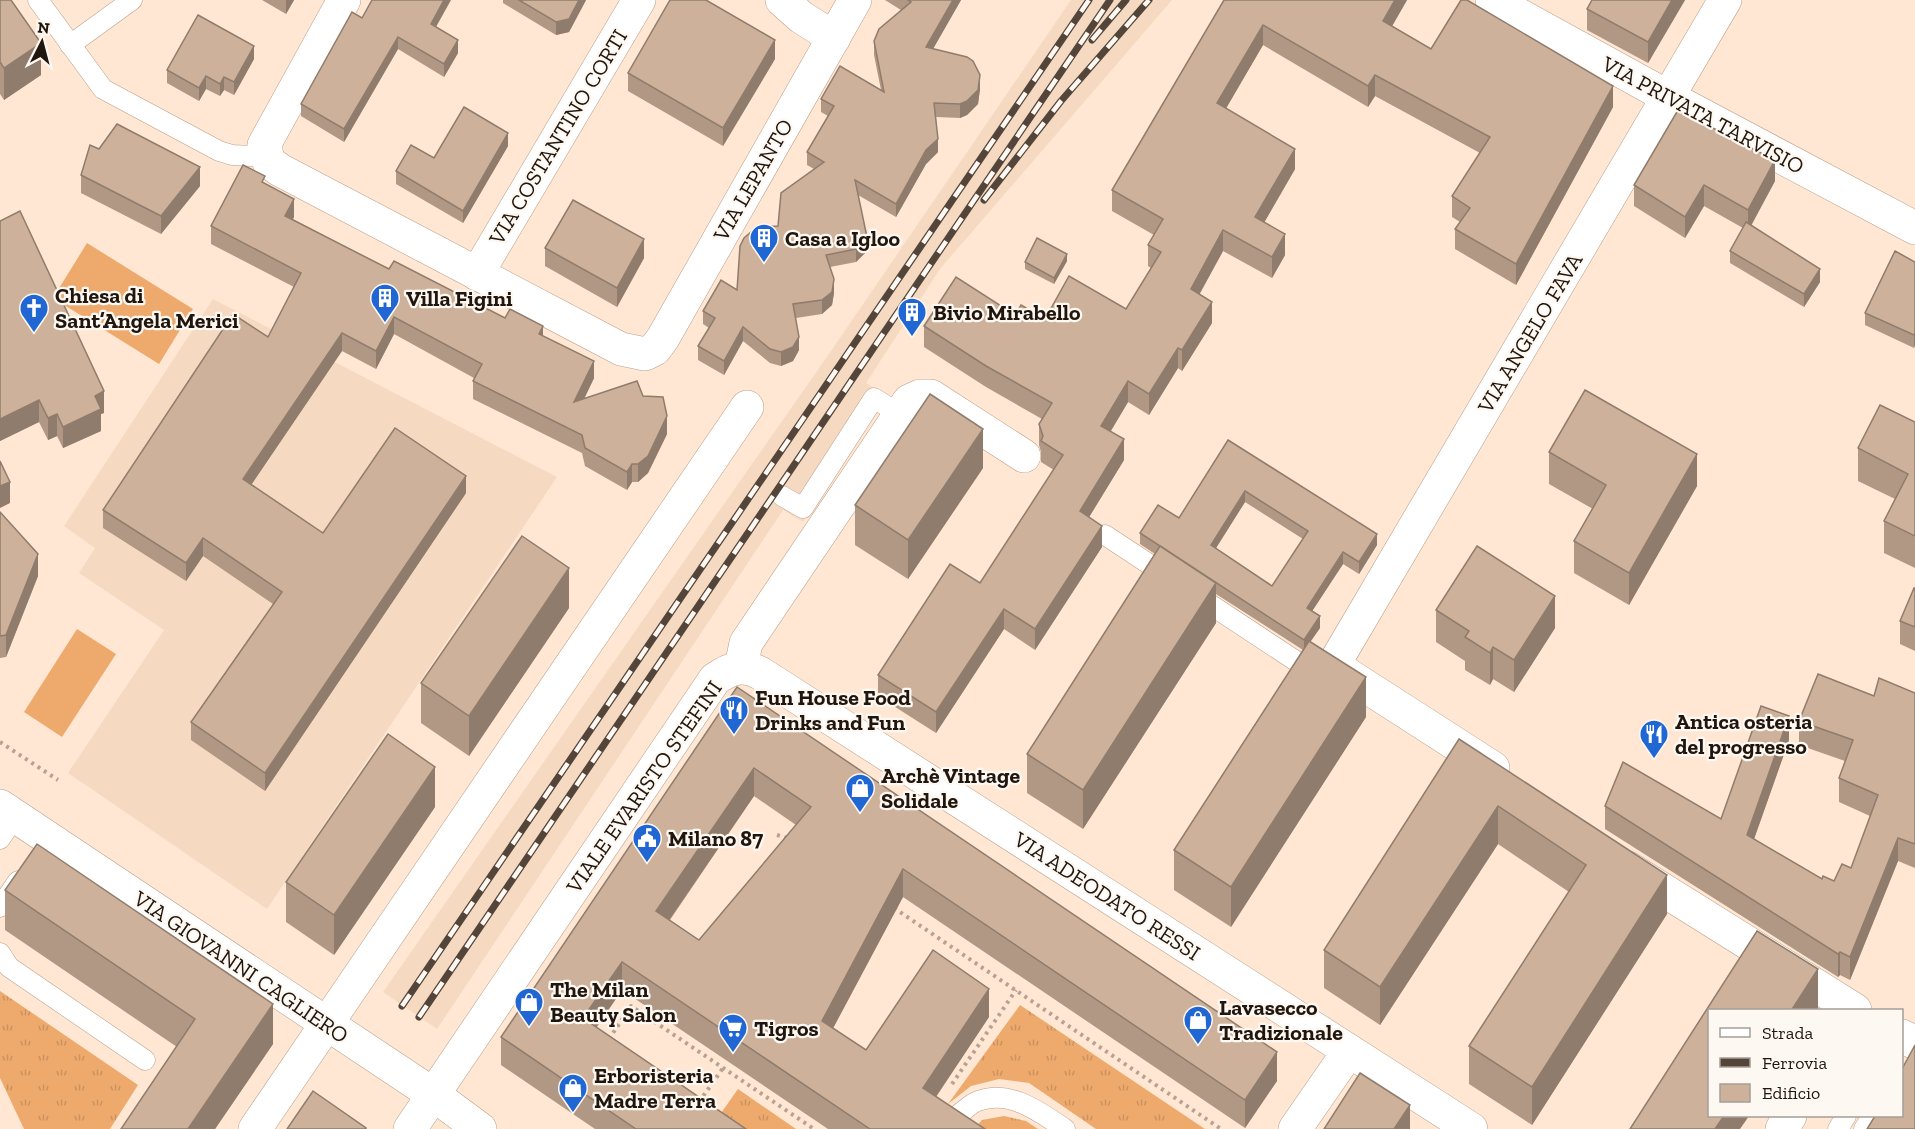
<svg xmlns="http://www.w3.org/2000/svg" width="1915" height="1129" viewBox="0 0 1915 1129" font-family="'Zilla Slab',serif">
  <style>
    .built { fill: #f6d9c1 }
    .grass { fill: url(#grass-tufts) }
    .pitch { fill: #eeaa6d }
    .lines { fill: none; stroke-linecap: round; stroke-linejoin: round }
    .lane-casing { stroke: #bb9f88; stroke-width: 21 }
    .street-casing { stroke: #bb9f88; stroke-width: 34 }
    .path { stroke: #b6a392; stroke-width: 4; stroke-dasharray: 3 4.5; stroke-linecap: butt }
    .lane { stroke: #fff; stroke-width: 20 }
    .street { stroke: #fff; stroke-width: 33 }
    .rail-casing { stroke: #53453a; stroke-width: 7 }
    .rail { stroke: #fef8f3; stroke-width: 4.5; stroke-dasharray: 14; stroke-linecap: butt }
    .wall { fill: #b09884; fill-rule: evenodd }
    .shaded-wall { fill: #907c6c }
    .building { fill: #cdb19a; stroke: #907c6c; stroke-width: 1.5; fill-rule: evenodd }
    .labels { text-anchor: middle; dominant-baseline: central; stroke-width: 4.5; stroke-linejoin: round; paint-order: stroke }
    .street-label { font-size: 22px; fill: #20160d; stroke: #fef8f3 }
    .poi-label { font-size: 22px; font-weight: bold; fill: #20160d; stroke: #fef8f3; text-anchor: start }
  </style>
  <defs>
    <pattern id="grass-tufts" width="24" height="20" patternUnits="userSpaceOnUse" patternTransform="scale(1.5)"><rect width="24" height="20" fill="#eeaa6d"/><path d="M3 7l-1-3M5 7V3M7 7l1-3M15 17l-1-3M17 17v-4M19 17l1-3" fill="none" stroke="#cc925d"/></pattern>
  </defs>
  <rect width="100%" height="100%" fill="#ffe7d3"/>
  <!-- built -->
  <g class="built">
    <path d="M1071 0H1172L940 269 866 383 887 396 882 403 803 522 783 510 437 1029 383 992 831 351Z"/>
    <path d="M213 299 557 477 267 909 68 773 164 630 79 573 95 548 64 526Z"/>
  </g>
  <!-- grass -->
  <g class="grass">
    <path d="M0 991 138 1085 110 1129H24L0 1078Z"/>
    <path d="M1020 1005 1205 1129H1096L1029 1083 999 1079 971 1086 948 1104Z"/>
    <path d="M738 1089 796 1129H738L719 1116Z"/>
    <path d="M1004 1116 1026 1121 1038 1129H974L982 1120Z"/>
  </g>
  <!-- pitch -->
  <g class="pitch">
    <path d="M87 243 193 309 159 364 53 298Z"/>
    <path d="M77 629 116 654 62 737 24 712Z"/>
  </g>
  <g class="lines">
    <!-- lane casing -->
    <g class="lane-casing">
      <g id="lane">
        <path d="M38 0 103 89 219 151 232 155 251 156 264 145"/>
        <path d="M70 45 132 0"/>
        <path d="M782 496 803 508 874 398 899 414"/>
        <path d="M1105 535 1299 663 1321 667"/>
        <path d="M0 839 15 816"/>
        <path d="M0 907 18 881"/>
        <path d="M0 953 9 967 145 1060"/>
        <path d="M958 1115C964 1111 971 1103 978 1101 1010 1089 1040 1112 1065 1129"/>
        <path d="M1838 1129 1846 1116"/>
        <path d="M1864 1129 1872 1116"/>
      </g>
    </g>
    <!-- street casing -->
    <g class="street-casing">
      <g id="street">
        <path d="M344 0 264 145 269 162 280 170 621 349 645 354 655 349 663 338 855 0"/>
        <path d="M782 0 801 17 834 38"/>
        <path d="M1492 0 1670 98 1915 228"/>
        <path d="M477 274 639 0"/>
        <path d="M741 667 746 643 909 401 920 396H931L1024 456"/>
        <path d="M1493 768 1339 669 1335 665 1337 659 1725 0"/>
        <path d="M0 806 434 1095 480 1129"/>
        <path d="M1628 868 1855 1010"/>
        <path d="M1902 1036 1915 1043"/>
        <path d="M255 1129 747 407"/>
        <path d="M410 1129 715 679C731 668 742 664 760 673L1471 1129"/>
        <path d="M1295 1129 1349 1051"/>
        <path d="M1782 1129 1790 1116"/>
      </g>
    </g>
    <!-- path -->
    <g class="path">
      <path d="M0 742 58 780"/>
      <path d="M777 835 787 838"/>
      <path d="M894 908 1221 1129"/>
      <path d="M609 1039 631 1006 814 1129"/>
      <path d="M952 1084 1016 990"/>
      <path d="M699 1102 723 1068"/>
    </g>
    <!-- lane -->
    <use href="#lane" class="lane"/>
    <!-- street -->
    <use href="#street" class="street"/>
    <!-- rail casing -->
    <g class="rail-casing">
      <g id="rail">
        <path d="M1092 40 1126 0"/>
        <path d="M984 200 1061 101 1149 0"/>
        <path d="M402 1006 1089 0"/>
        <path d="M419 1017 1110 0"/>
      </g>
    </g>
    <!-- rail -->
    <use href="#rail" class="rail"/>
  </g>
  <!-- wall -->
  <g class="wall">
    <path d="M0 0 41 75 4 100 0 94Z"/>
    <path d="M262 0H294L286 14Z"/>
    <path d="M503 0H586L569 32 556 35 503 3Z"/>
    <path d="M885 0H961L933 49 980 89 978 104 967 115 960 118 936 117 938 152 926 164 896 217 858 195 867 251 856 262 830 267 834 293 832 305 822 314 796 318 799 350 793 361 781 366 770 363 743 341 724 375 698 360V346L709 328 703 324V311L737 290 814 169 807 165V152L828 116 821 112V99L881 90 874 55V41L901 10Z"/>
    <path d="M1224 0H1407L1392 26 1431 49 1613 107 1516 285 1455 249V229L1460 222 1452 217V196L1480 153 1375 96 1368 107 1263 45 1226 108 1295 169 1264 223 1285 255 1272 278 1223 251 1199 294 1212 323 1182 371 1178 368 1149 415 1128 402 1111 431 1124 460 1089 517 1102 547 1035 650 1004 629 936 733 878 696V675L980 583 1054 470 1041 462V452L1039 445V424L1042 419 986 387 924 347V326L1015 315 1045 319 1126 309 1151 268 1148 266V245L1154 235 1112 211V190Z"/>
    <path d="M1685 0 1648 63 1587 30V9Z"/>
    <path d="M362 18 436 27 458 53 444 77 398 49 344 142 301 116V104Z"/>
    <path d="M254 59 234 95 224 90 220 96 206 89 199 101 167 83V70Z"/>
    <path d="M775 59 723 146 628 91V73Z"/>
    <path d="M508 146 463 223 396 184V171L434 158Z"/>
    <path d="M81 175 200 186 161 234 81 193Z"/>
    <path d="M1775 181 1751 226 1820 282 1804 307 1730 263V251L1743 228 1704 206 1685 238 1634 206V185Z"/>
    <path d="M265 184 294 217 293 219 389 269 505 318 543 336 594 378 584 399 643 396 667 434 648 473 638 482H632L627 490 585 466 582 453 473 399V381L474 378 394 334 376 369 342 351 251 485 323 533 466 493 265 791 191 740V722L273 604 203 556 186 581 103 528V510L268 337 294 287 211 244V226Z"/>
    <path d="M0 221 104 413 101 414V431L63 448 57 436 48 440 39 422 0 441Z"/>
    <path d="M545 248 644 258 617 307 545 266Z"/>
    <path d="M1067 261 1054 284 1025 269V262Z"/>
    <path d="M1915 262V345L1914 348 1865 325V313Z"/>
    <path d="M1915 422V568L1884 553V521L1895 499 1858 481V448Z"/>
    <path d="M1228 440 1377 545 1359 574 1343 564 1312 611 1320 628 1310 642 1366 717 1231 927 1174 890V850L1303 650 1216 594V623L1083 829 1027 793V754L1155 554 1140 544V533L1179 518ZM1245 502 1303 539 1272 586 1216 548Z"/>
    <path d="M1549 452 1697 486 1629 605 1574 573V541L1593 509 1549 484Z"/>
    <path d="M983 468 908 579 855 545V505Z"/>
    <path d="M0 512 38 576 6 657 0 658Z"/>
    <path d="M1915 588V651L1900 644V621Z"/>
    <path d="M569 608 469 756 421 723V683Z"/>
    <path d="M1436 610 1555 628 1514 692 1493 679 1490 685 1465 670V661L1436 642Z"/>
    <path d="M737 687 1277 1081 1245 1128 903 897 833 1028 866 1050 989 1017 936 1097 985 1129H828L622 990 597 1027 746 1129H595L501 1065V1037ZM754 796 796 825 699 940 670 920Z"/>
    <path d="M1915 693V868L1898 861 1850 980 1840 975 1838 977 1605 829V806L1721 819 1789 740 1754 839 1822 879 1834 881 1851 868 1870 816 1839 802V778L1845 761 1799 745V721L1874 696Z"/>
    <path d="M1459 739 1667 914 1532 1125 1469 1084V1046L1569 892 1498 844 1380 1025 1324 988V950Z"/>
    <path d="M435 807 334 955 286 922V882Z"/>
    <path d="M5 890 273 1044 215 1129H121L177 1047 5 930Z"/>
  </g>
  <!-- shaded-wall -->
  <g class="shaded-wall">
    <path d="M286 0H294L286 14Z"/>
    <path d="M444 0H451L431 36V24Z"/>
    <path d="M579 0H586L569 32 556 35V22Z"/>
    <path d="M953 0H961L926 61V47Z"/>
    <path d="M1395 0H1407L1383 42V21Z"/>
    <path d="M1672 0H1685L1648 63V42Z"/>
    <path d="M1263 25V45L1217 124V103Z"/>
    <path d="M398 37V49L344 142V129Z"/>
    <path d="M458 40V53L444 77V64Z"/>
    <path d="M775 40V59L723 146V128Z"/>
    <path d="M41 43V75L4 100V68Z"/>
    <path d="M254 46V59L234 95V82Z"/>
    <path d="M980 75V89L978 104 967 115 960 118V104Z"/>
    <path d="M1375 75V96L1368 107V86Z"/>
    <path d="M206 76V89L199 101V88Z"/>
    <path d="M224 77V90L220 96V84Z"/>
    <path d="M1613 86V107L1516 285V264Z"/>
    <path d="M508 133V146L463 223V211Z"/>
    <path d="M938 139V152L926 164 896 217V204L926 150Z"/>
    <path d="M1295 149V169L1255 238V217Z"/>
    <path d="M1775 160V181L1748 231V210Z"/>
    <path d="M200 167V186L161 234V216Z"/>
    <path d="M1704 185V206L1685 238V217Z"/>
    <path d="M294 199V217L285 233V216Z"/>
    <path d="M1223 230V251L1191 310V289Z"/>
    <path d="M1285 234V255L1272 278V257Z"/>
    <path d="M867 237V251L856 262V249Z"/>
    <path d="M644 239V258L617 307V288Z"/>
    <path d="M1067 254V261L1054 284V278Z"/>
    <path d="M1820 269V282L1804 307V294Z"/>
    <path d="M834 279V293L832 305 822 314V300Z"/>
    <path d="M1212 302V323L1182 371V350Z"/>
    <path d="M394 317V334L376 369V351Z"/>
    <path d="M543 326V344L539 334Z"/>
    <path d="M743 327V341L724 375V361Z"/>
    <path d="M342 333V351L243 497V479Z"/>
    <path d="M1915 333V345L1914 348V335Z"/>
    <path d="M799 337V350L793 361 781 366V352Z"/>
    <path d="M1178 348V368L1149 415V394Z"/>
    <path d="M594 361V378L574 420V402Z"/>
    <path d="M1128 381V402L1101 447V426Z"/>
    <path d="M104 391V413L101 414V431L63 448V427L95 396Z"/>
    <path d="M39 400V422L0 441V419Z"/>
    <path d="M57 414V436L48 440V418Z"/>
    <path d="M667 416V434L648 473 638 482V464Z"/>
    <path d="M983 429V468L908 579V540Z"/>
    <path d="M1124 439V460L1080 532V511Z"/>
    <path d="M1697 454V486L1629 605V573Z"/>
    <path d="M632 464V482L627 490V472Z"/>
    <path d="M466 476V493L265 791V773Z"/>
    <path d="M10 482V503L0 508V486Z"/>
    <path d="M1245 491V502L1211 556V545Z"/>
    <path d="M1102 526V547L1035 650V629Z"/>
    <path d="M1377 534V545L1359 574V562Z"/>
    <path d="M203 538V556L186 581V563Z"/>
    <path d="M1343 552V564L1307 619V608Z"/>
    <path d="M38 554V576L6 657V635Z"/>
    <path d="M569 568V608L469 756V716Z"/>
    <path d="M1216 583V623L1083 829V790Z"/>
    <path d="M1555 596V628L1514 692V660Z"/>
    <path d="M1004 609V629L936 733V712Z"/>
    <path d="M1320 616V628L1304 651V640Z"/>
    <path d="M1493 647V679L1490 685V653Z"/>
    <path d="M1366 677V717L1231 927V887Z"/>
    <path d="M1789 716V740L1747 859V835Z"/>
    <path d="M435 767V807L334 955V915Z"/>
    <path d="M754 768V796L656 939V911Z"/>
    <path d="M1498 806V844L1380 1025V987Z"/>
    <path d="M1898 838V861L1850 980V957Z"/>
    <path d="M903 869V897L822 1049V1021Z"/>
    <path d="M1667 875V914L1532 1125V1087Z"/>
    <path d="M1840 952V975L1838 977V954Z"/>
    <path d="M622 962V990L583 1046V1018Z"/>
    <path d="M1818 969V1009L1817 1011H1791Z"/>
    <path d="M989 989V1017L923 1116V1088Z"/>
    <path d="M273 1004V1044L215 1129H188Z"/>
    <path d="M1277 1052V1081L1245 1128V1100Z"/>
    <path d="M1410 1105V1129H1394Z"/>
    <path d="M1724 1116H1749L1740 1129H1715Z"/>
  </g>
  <!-- building -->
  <g class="building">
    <path d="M0 0H11L41 43 4 68 0 62Z"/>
    <path d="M372 0H444L431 24 458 40 444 64 398 37 344 129 301 104 352 12 362 18Z"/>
    <path d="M519 0H579L569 19 556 22Z"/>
    <path d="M670 0H706L775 40 723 128 628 73Z"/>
    <path d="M908 0H953L926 47 967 57 973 61 980 75 978 90 967 101 960 104 934 103 938 139 926 150 896 204 855 180 867 237 856 249 826 255 834 279 832 292 822 300 793 304 799 337 793 347 781 352 770 349 743 327 724 361 698 346 715 318 703 311 721 280 737 290 740 246 744 238 757 227 778 226 781 193 824 162 807 152 834 106 821 99 840 66 884 92 874 41 879 29 911 2Z"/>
    <path d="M1224 0H1395L1383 21 1431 49 1461 0H1467L1613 86 1516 264 1455 229 1470 208 1452 196 1490 137 1375 75 1368 86 1263 25 1217 103 1295 149 1255 217 1285 234 1272 257 1223 230 1191 289 1212 302 1182 350 1178 348 1149 394 1128 381 1101 426 1124 439 1080 511 1102 526 1035 629 1004 609 936 712 878 675 950 564 980 583 1063 455 1041 441 1043 436 1039 424 1052 403 986 366 924 326 956 277 1015 315 1021 305 1045 319 1069 276 1126 309 1161 252 1148 245 1163 219 1112 190Z"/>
    <path d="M1592 0H1672L1648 42 1587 9Z"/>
    <path d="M198 15 254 46 234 82 224 77 220 84 206 76 199 88 167 70Z"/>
    <path d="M464 107 508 133 463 211 396 171 411 145 434 158Z"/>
    <path d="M1678 110 1775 160 1748 210 1704 185 1685 217 1634 185Z"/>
    <path d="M117 124 200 167 161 216 81 175 90 145 99 149Z"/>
    <path d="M243 165 265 176 262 182 294 199 285 216 389 269 394 261 505 318 510 309 543 326 539 334 594 361 574 402 637 381 643 396 663 397 667 416 648 456 638 464H632L627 472 585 448 582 435 473 381 482 364 394 317 376 351 342 333 243 479 323 533 395 428 466 476 265 773 191 722 282 592 203 538 186 563 103 510 233 314 268 337 301 273 211 226Z"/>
    <path d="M573 200 644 239 617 288 545 248Z"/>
    <path d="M20 211 104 391 95 396 101 409 63 427 57 414 48 418 39 400 0 419V221Z"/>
    <path d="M1746 222 1820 269 1804 294 1730 251Z"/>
    <path d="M1037 238 1067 254 1054 278 1025 262Z"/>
    <path d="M1895 251 1915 262V333L1914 335 1865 313Z"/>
    <path d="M1585 390 1697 454 1629 573 1574 541 1606 485 1549 452Z"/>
    <path d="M930 394 983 429 908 540 855 505Z"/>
    <path d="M1880 405 1915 422V536L1884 521 1908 474 1858 448Z"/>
    <path d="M1228 440 1377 534 1359 562 1343 552 1307 608 1320 616 1304 640 1140 533 1158 505 1179 518ZM1245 491 1308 531 1272 586 1211 545Z"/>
    <path d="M0 461 10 482 0 486Z"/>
    <path d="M0 512 38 554 6 635 0 636Z"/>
    <path d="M522 536 569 568 469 716 421 683Z"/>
    <path d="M1160 546 1216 583 1083 790 1027 754Z"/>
    <path d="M1477 546 1555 596 1514 660 1493 647 1490 653 1465 637 1469 631 1436 610Z"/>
    <path d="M1914 588H1915V627L1900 621Z"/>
    <path d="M1309 641 1366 677 1231 887 1174 850Z"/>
    <path d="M1818 674 1874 696 1879 678 1915 693V844L1898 838 1850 957 1840 952 1838 954 1605 806 1623 762 1721 819 1761 706 1789 716 1747 835 1822 879 1823 876 1834 881 1842 864 1851 868 1878 795 1839 778 1853 740 1799 721Z"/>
    <path d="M737 687 1277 1052 1245 1100 903 869 822 1021 866 1050 933 950 989 989 923 1088 985 1129H870L622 962 583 1018 746 1129H636L501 1037ZM754 768 811 807 699 940 656 911Z"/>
    <path d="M388 734 435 767 334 915 286 882Z"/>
    <path d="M1459 739 1667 875 1532 1087 1469 1046 1586 865 1498 806 1380 987 1324 950Z"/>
    <path d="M37 844 273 1004 188 1129H121L195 1019 5 890Z"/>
    <path d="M1757 931 1818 969 1791 1011H1710V1116H1724L1715 1129H1630Z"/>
    <path d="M1915 1045V1129H1867L1875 1116H1902V1069Z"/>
    <path d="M1360 1073 1410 1105 1394 1129H1324Z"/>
    <path d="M313 1091 366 1128V1129H287Z"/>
  </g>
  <!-- icons -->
  <defs>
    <g id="building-pin" transform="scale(1.5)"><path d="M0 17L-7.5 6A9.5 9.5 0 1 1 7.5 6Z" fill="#2167d3" stroke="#fef8f3"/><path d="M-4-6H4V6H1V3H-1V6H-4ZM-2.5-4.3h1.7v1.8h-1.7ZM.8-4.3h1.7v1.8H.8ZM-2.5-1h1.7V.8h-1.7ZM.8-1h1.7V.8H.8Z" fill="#fff"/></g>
    <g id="church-pin" transform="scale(1.5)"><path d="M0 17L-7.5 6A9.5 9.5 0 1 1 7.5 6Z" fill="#2167d3" stroke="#fef8f3"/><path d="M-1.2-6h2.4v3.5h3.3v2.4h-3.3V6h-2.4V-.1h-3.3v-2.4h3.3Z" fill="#fff"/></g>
    <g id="restaurant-pin" transform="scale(1.5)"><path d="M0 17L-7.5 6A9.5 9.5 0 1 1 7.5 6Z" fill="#2167d3" stroke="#fef8f3"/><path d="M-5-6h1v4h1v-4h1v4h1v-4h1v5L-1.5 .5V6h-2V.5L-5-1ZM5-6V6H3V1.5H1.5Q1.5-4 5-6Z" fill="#fff"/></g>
    <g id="shop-pin" transform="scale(1.5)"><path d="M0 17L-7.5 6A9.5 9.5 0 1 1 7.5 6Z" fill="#2167d3" stroke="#fef8f3"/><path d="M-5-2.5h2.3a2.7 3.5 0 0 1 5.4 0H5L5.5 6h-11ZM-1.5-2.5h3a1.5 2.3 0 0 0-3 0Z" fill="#fff"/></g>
    <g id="civic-pin" transform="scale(1.5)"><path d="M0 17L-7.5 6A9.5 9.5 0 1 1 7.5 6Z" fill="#2167d3" stroke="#fef8f3"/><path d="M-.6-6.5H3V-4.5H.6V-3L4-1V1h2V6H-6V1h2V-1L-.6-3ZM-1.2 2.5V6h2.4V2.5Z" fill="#fff"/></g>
    <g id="supermarket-pin" transform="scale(1.5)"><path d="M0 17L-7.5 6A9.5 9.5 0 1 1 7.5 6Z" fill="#2167d3" stroke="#fef8f3"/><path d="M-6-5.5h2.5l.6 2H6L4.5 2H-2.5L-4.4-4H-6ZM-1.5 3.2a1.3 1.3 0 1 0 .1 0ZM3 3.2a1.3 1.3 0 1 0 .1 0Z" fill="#fff"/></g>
  </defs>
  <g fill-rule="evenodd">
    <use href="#building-pin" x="764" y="238"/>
    <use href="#building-pin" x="385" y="298"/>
    <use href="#church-pin" x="34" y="308"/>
    <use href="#building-pin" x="912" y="312"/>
    <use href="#restaurant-pin" x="734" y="710"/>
    <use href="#restaurant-pin" x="1654" y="734"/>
    <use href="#shop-pin" x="860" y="788"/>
    <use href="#civic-pin" x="647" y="838"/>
    <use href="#shop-pin" x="529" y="1002"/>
    <use href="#shop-pin" x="1198" y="1020"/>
    <use href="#supermarket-pin" x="733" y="1028"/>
    <use href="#shop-pin" x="573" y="1088"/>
  </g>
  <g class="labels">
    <!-- street labels -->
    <g class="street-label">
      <text transform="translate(1703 115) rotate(28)">VIA PRIVATA TARVISIO</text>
      <text transform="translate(558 137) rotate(-59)">VIA COSTANTINO CORTI</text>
      <text transform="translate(753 180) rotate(-60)">VIA LEPANTO</text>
      <text transform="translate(1530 333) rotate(-59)">VIA ANGELO FAVA</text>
      <text transform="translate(644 787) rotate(-55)">VIALE EVARISTO STEFINI</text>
      <text transform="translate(1107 896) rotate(33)">VIA ADEODATO RESSI</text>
      <text transform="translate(241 967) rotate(34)">VIA GIOVANNI CAGLIERO</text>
    </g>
    <!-- poi labels -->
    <g class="poi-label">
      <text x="785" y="238">Casa a Igloo</text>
      <text x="55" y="295">Chiesa di<tspan x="55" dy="25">Sant’Angela Merici</tspan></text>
      <text x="406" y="298">Villa Figini</text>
      <text x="933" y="312">Bivio Mirabello</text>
      <text x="755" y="697">Fun House Food<tspan x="755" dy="25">Drinks and Fun</tspan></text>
      <text x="1675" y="721">Antica osteria<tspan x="1675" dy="25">del progresso</tspan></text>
      <text x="881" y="775">Archè Vintage<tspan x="881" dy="25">Solidale</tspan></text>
      <text x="668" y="838">Milano 87</text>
      <text x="550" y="989">The Milan<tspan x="550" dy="25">Beauty Salon</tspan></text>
      <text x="1219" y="1007">Lavasecco<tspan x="1219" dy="25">Tradizionale</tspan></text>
      <text x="754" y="1028">Tigros</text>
      <text x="594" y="1075">Erboristeria<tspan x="594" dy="25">Madre Terra</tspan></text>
    </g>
  </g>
  <!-- legend -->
  <rect x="1708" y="1009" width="195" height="108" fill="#fef8f3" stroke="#a59e97" stroke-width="1.5"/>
  <rect x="1720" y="1028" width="30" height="9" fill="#ffffff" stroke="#a59e97" stroke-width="1.5"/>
  <text x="1762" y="1039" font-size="18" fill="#20160d">Strada</text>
  <rect x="1720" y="1058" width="30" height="9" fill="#53453a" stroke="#a59e97" stroke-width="1.5"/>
  <text x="1762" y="1069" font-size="18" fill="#20160d">Ferrovia</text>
  <rect x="1720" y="1084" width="30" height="18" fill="#cdb19a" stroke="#a59e97" stroke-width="1.5"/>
  <text x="1762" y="1099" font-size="18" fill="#20160d">Edificio</text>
  <!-- north arrow -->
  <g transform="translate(42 42) rotate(6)" stroke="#fef8f3" stroke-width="4.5" paint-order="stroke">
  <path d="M0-4.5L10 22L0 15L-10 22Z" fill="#20160d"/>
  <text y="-9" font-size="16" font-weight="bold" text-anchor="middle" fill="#20160d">N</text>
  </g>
</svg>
